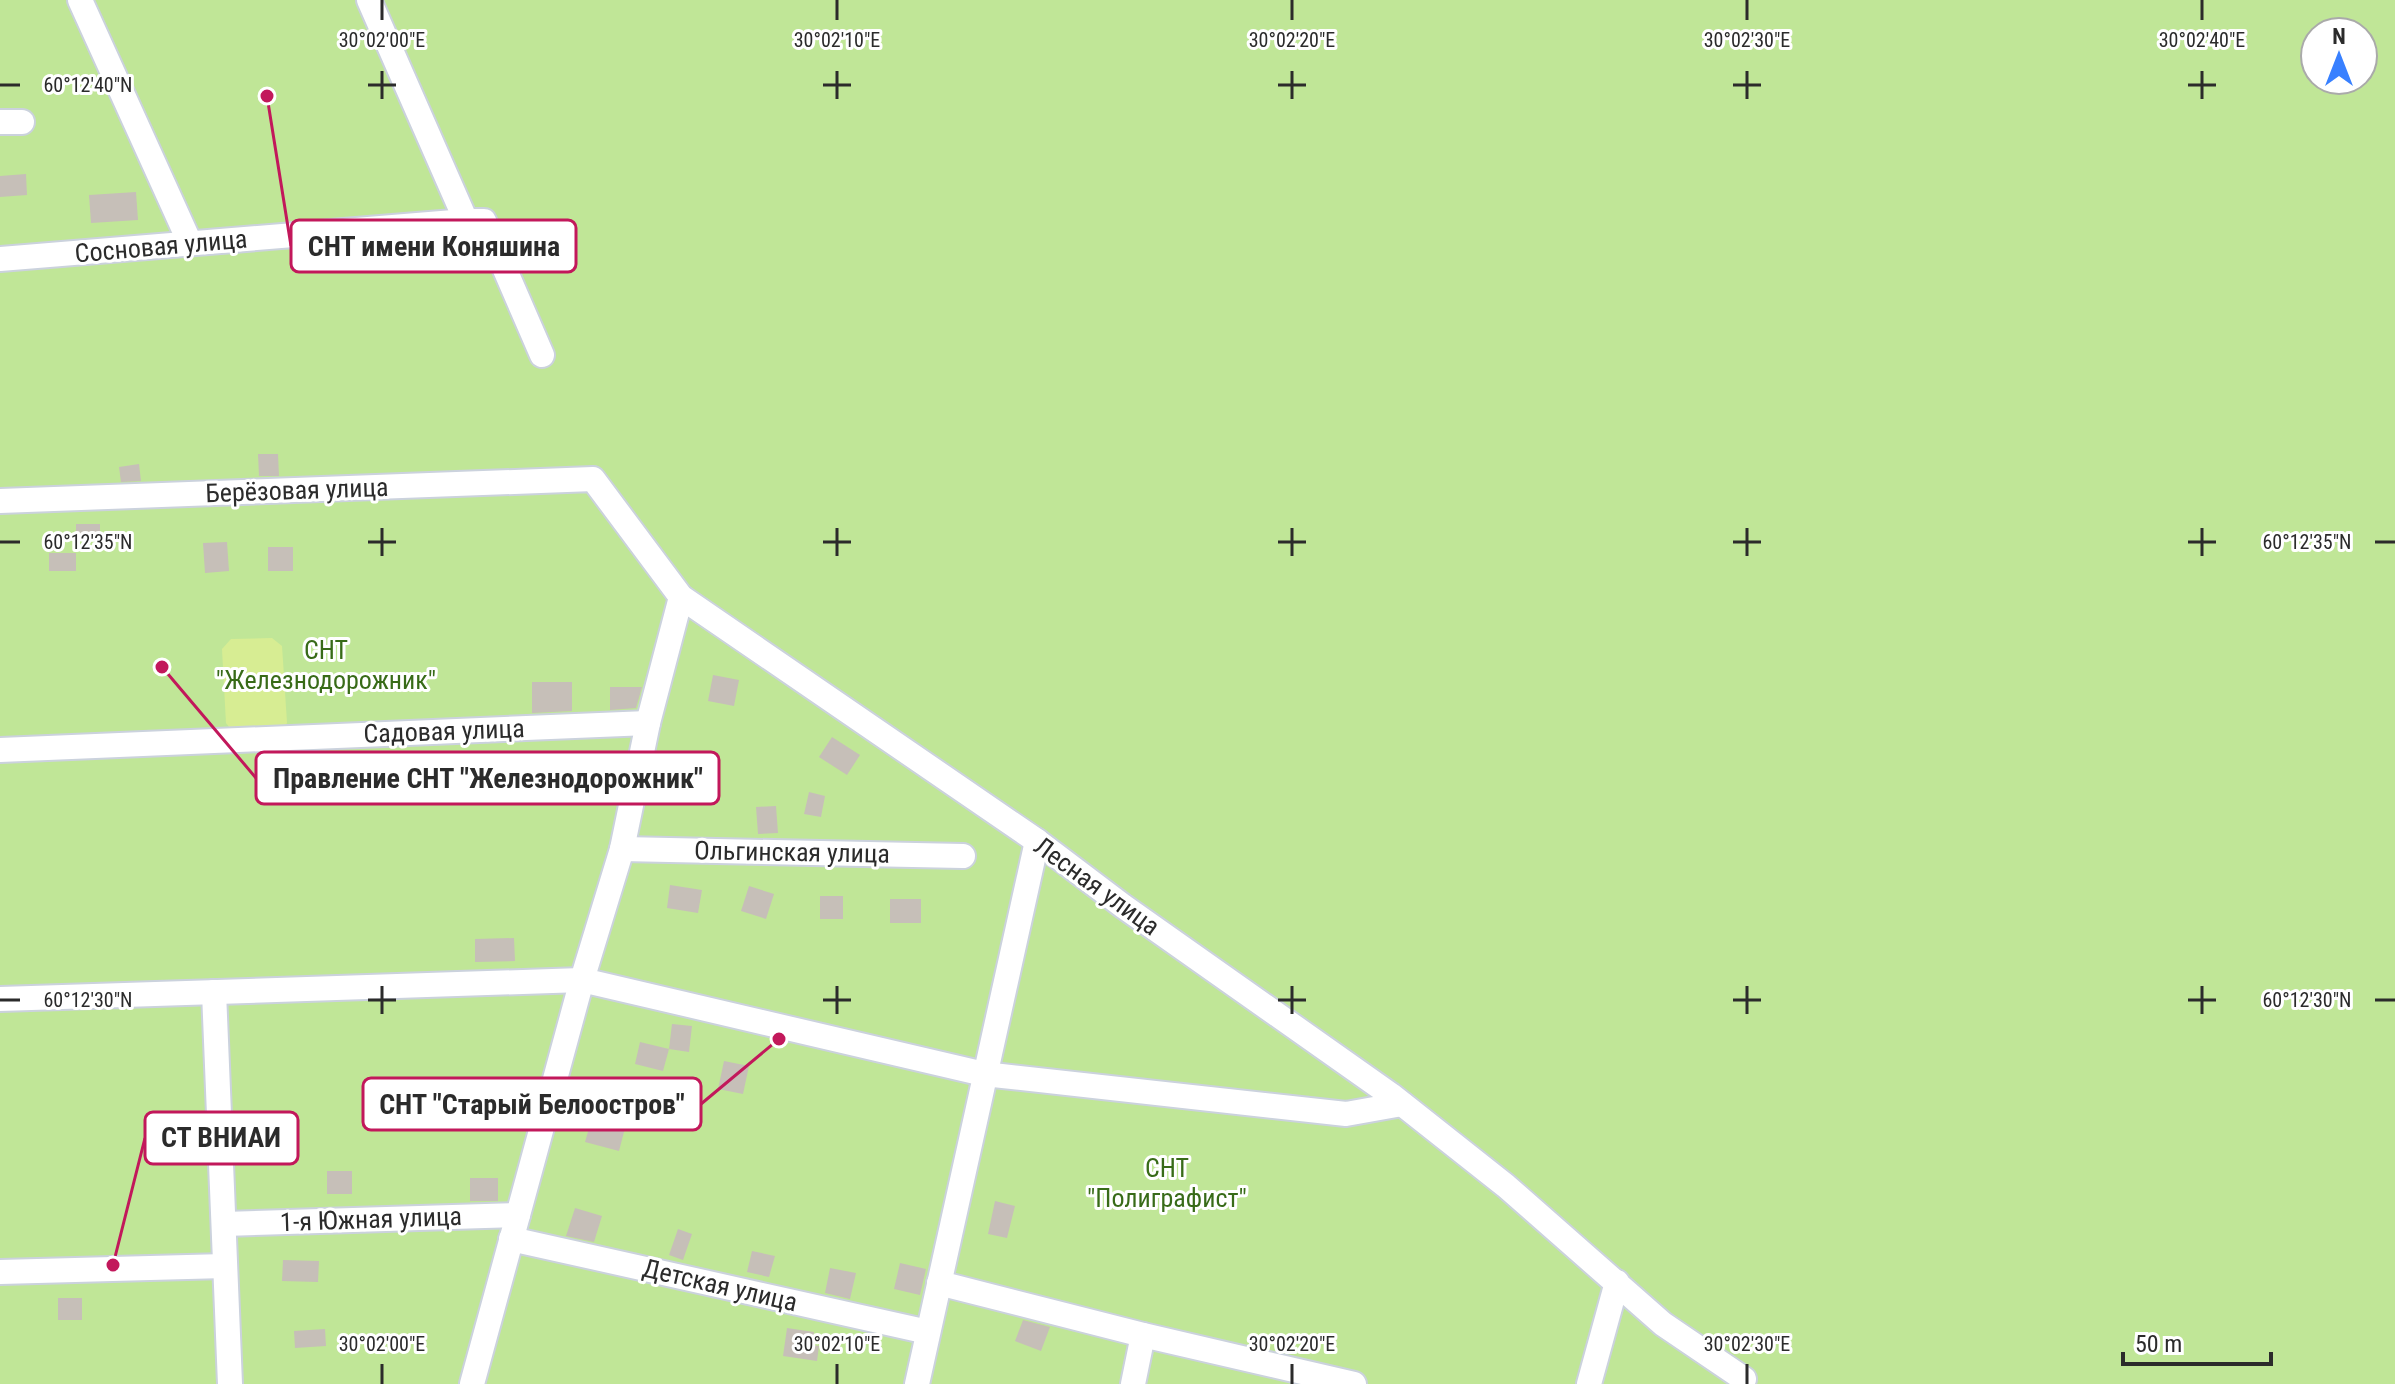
<svg xmlns="http://www.w3.org/2000/svg" width="2395" height="1384" viewBox="0 0 2395 1384" font-family="'Roboto Condensed',sans-serif">
  <style>
    .green { fill: #c0e697; fill-rule: evenodd }
    .pitch { fill: #d7ed93 }
    .building { fill: #c6bfb8 }
    .lines { fill: none; stroke-linecap: round; stroke-linejoin: round }
    .minor-casing { stroke: #cbd2dd; stroke-width: 28 }
    .minor { stroke: #fff; stroke-width: 24 }
    .ticks { fill: none; stroke: #2b2b2b; stroke-width: 3 }
    .labels { text-anchor: middle; dominant-baseline: central; stroke-width: 6; stroke-linejoin: round; paint-order: stroke }
    .street-label { font-size: 26px; fill: #2b2b2b; stroke: #fff }
    .park-label { font-size: 26px; fill: #386b18; stroke: #fff }
    .ticks-label { font-size: 20px; text-anchor: middle; fill: #2b2b2b; stroke: #fff; stroke-width: 6; stroke-linejoin: round; paint-order: stroke }
    .leader { fill: none; stroke: #c2185b; stroke-width: 3 }
    .callout-dot { fill: #c2185b; stroke: #fff; stroke-width: 3 }
    .callout { fill: #fff; stroke: #c2185b; stroke-width: 3 }
    .callout-label { font-size: 28px; text-anchor: middle; font-weight: bold; fill: #2b2b2b }
  </style>
  <rect width="100%" height="100%" fill="#ede3dd"/>
  <!-- green -->
  <path class="green" d="M0 0H2395V1384H0ZM2315 32H2363V80H2315Z"/>
  <!-- pitch -->
  <path class="pitch" d="M272 638 282 646 287 723 281 731 233 732 226 723 222 649 231 639Z"/>
  <!-- building -->
  <g class="building">
    <path d="M26 174 27 195 0 197V176Z"/>
    <path d="M136 192 138 220 91 223 89 195Z"/>
    <path d="M258 454H278L279 476H259Z"/>
    <path d="M139 464 141 481 121 482 119 467Z"/>
    <rect x="76" y="524" width="24" height="16"/>
    <path d="M227 542 229 571 205 573 203 543Z"/>
    <rect x="268" y="547" width="25" height="24"/>
    <rect x="49" y="553" width="27" height="18"/>
    <path d="M713 675 739 680 734 706 708 701Z"/>
    <path d="M532 682H572V711L532 713Z"/>
    <path d="M610 687H642L636 708 610 710Z"/>
    <path d="M832 737 860 755 847 775 819 757Z"/>
    <path d="M809 792 825 796 821 817 804 814Z"/>
    <path d="M776 806 778 833 758 834 756 807Z"/>
    <path d="M670 885 702 890 698 913 667 908Z"/>
    <path d="M749 886 774 894 766 919 741 911Z"/>
    <rect x="820" y="896" width="23" height="23"/>
    <rect x="890" y="899" width="31" height="24"/>
    <path d="M514 938 515 961 475 962V939Z"/>
    <path d="M672 1024 692 1026 689 1052 669 1049Z"/>
    <path d="M640 1042 669 1049 663 1071 635 1064Z"/>
    <path d="M724 1061 749 1066 743 1094 718 1089Z"/>
    <path d="M592 1118 625 1128 619 1151 585 1142Z"/>
    <rect x="327" y="1171" width="25" height="23"/>
    <rect x="470" y="1178" width="28" height="23"/>
    <path d="M995 1201 1015 1206 1007 1238 988 1234Z"/>
    <path d="M575 1208 602 1216 594 1242 566 1236Z"/>
    <path d="M678 1229 692 1234 683 1260 669 1255Z"/>
    <path d="M752 1251 775 1256 769 1277 747 1272Z"/>
    <path d="M283 1260 319 1261 318 1282 282 1281Z"/>
    <path d="M900 1263 926 1269 920 1295 894 1289Z"/>
    <path d="M830 1268 856 1273 850 1299 825 1293Z"/>
    <rect x="58" y="1298" width="24" height="22"/>
    <path d="M1023 1320 1050 1327 1041 1351 1015 1341Z"/>
    <path d="M787 1328 814 1332 812 1345 819 1346 817 1361 783 1356Z"/>
    <path d="M325 1329 326 1346 295 1348 294 1331Z"/>
  </g>
  <g class="lines">
    <!-- minor casing -->
    <g class="minor-casing">
      <g id="minor">
        <path d="M80 0 190 243"/>
        <path d="M369 0 466 221H484L542 355"/>
        <path d="M0 122H22"/>
        <path d="M0 259 466 221"/>
        <path d="M0 501 593 479 681 597 1037 841 1123 906 1391 1095 1506 1186 1663 1324 1744 1379"/>
        <path d="M0 750 648 723"/>
        <path d="M622 849 963 856"/>
        <path d="M214 992 230 1384"/>
        <path d="M0 999 582 980 984 1074 1346 1114 1402 1104"/>
        <path d="M224 1224 518 1215"/>
        <path d="M511 1239 928 1332"/>
        <path d="M0 1272 225 1266"/>
        <path d="M939 1283 1143 1335 1354 1384"/>
        <path d="M472 1384 582 980 622 849 648 723 681 597"/>
        <path d="M917 1384 1037 841"/>
        <path d="M1133 1384 1143 1335"/>
        <path d="M1589 1384 1617 1282"/>
      </g>
    </g>
    <!-- minor -->
    <use href="#minor" class="minor"/>
  </g>
  <!-- ticks -->
  <path class="ticks" d="M382 0V20M837 0V20M1292 0V20M1747 0V20M2202 0V20M382 71V99M837 71V99M1292 71V99M1747 71V99M2202 71V99M0 85H20M368 85H396M823 85H851M1278 85H1306M1733 85H1761M2188 85H2216M382 528V556M837 528V556M1292 528V556M1747 528V556M2202 528V556M0 542H20M368 542H396M823 542H851M1278 542H1306M1733 542H1761M2188 542H2216M2375 542H2395M382 986V1014M837 986V1014M1292 986V1014M1747 986V1014M2202 986V1014M0 1000H20M368 1000H396M823 1000H851M1278 1000H1306M1733 1000H1761M2188 1000H2216M2375 1000H2395M382 1364V1384M837 1364V1384M1292 1364V1384M1747 1364V1384"/>
  <g class="labels">
    <!-- street labels -->
    <g class="street-label">
      <text transform="translate(161 246) rotate(-5)">Сосновая улица</text>
      <text transform="translate(297 490) rotate(-2)">Берёзовая улица</text>
      <text transform="translate(444 731) rotate(-2)">Садовая улица</text>
      <text transform="translate(792 852) rotate(1)">Ольгинская улица</text>
      <text transform="translate(1097 886) rotate(36)">Лесная улица</text>
      <text transform="translate(371 1219) rotate(-2)">1-я Южная улица</text>
      <text transform="translate(720 1285) rotate(13)">Детская улица</text>
    </g>
    <!-- park labels -->
    <g class="park-label">
      <text x="326" y="650">СНТ<tspan x="326" dy="30">"Железнодорожник"</tspan></text>
      <text x="1167" y="1168">СНТ<tspan x="1167" dy="30">"Полиграфист"</tspan></text>
    </g>
  </g>
  <g class="ticks-label">
    <text x="382" y="47">30°02'00"E</text>
    <text x="837" y="47">30°02'10"E</text>
    <text x="1292" y="47">30°02'20"E</text>
    <text x="1747" y="47">30°02'30"E</text>
    <text x="2202" y="47">30°02'40"E</text>
    <text x="88" y="92">60°12'40"N</text>
    <text x="88" y="549">60°12'35"N</text>
    <text x="2307" y="549">60°12'35"N</text>
    <text x="88" y="1007">60°12'30"N</text>
    <text x="2307" y="1007">60°12'30"N</text>
    <text x="382" y="1351">30°02'00"E</text>
    <text x="837" y="1351">30°02'10"E</text>
    <text x="1292" y="1351">30°02'20"E</text>
    <text x="1747" y="1351">30°02'30"E</text>
  </g>
  <!-- callouts -->
  <path class="leader" d="M267 96L291 246M162 667L256 778M779 1039L701 1104M113 1265L145 1138"/>
  <g class="callout-dot">
    <circle cx="267" cy="96" r="8"/>
    <circle cx="162" cy="667" r="8"/>
    <circle cx="779" cy="1039" r="8"/>
    <circle cx="113" cy="1265" r="8"/>
  </g>
  <g class="callout">
    <rect x="291" y="220" width="285" height="52" rx="8"/>
    <rect x="256" y="752" width="463" height="52" rx="8"/>
    <rect x="363" y="1078" width="338" height="52" rx="8"/>
    <rect x="145" y="1112" width="153" height="52" rx="8"/>
  </g>
  <g class="callout-label">
    <text x="434" y="256">СНТ имени Коняшина</text>
    <text x="488" y="788">Правление СНТ "Железнодорожник"</text>
    <text x="532" y="1114">СНТ "Старый Белоостров"</text>
    <text x="221" y="1147">СТ ВНИАИ</text>
  </g>
  <!-- north arrow -->
  <g transform="translate(2339 56)"><circle r="38" fill="#ffffff" stroke="#aaaaaa" stroke-width="2"/>
  <path d="M0-6L14 30L0 20L-14 30Z" fill="#3880ff"/>
  <text y="-12" font-size="22" font-weight="bold" text-anchor="middle" fill="#2b2b2b">N</text>
  </g>
  <!-- scale -->
  <path d="M2123 1352v12h148v-12" fill="none" stroke="#2b2b2b" stroke-width="4"/>
  <text x="2135" y="1352" font-size="24" fill="#2b2b2b" stroke="#ffffff" stroke-width="6" paint-order="stroke">50 m</text>
</svg>
